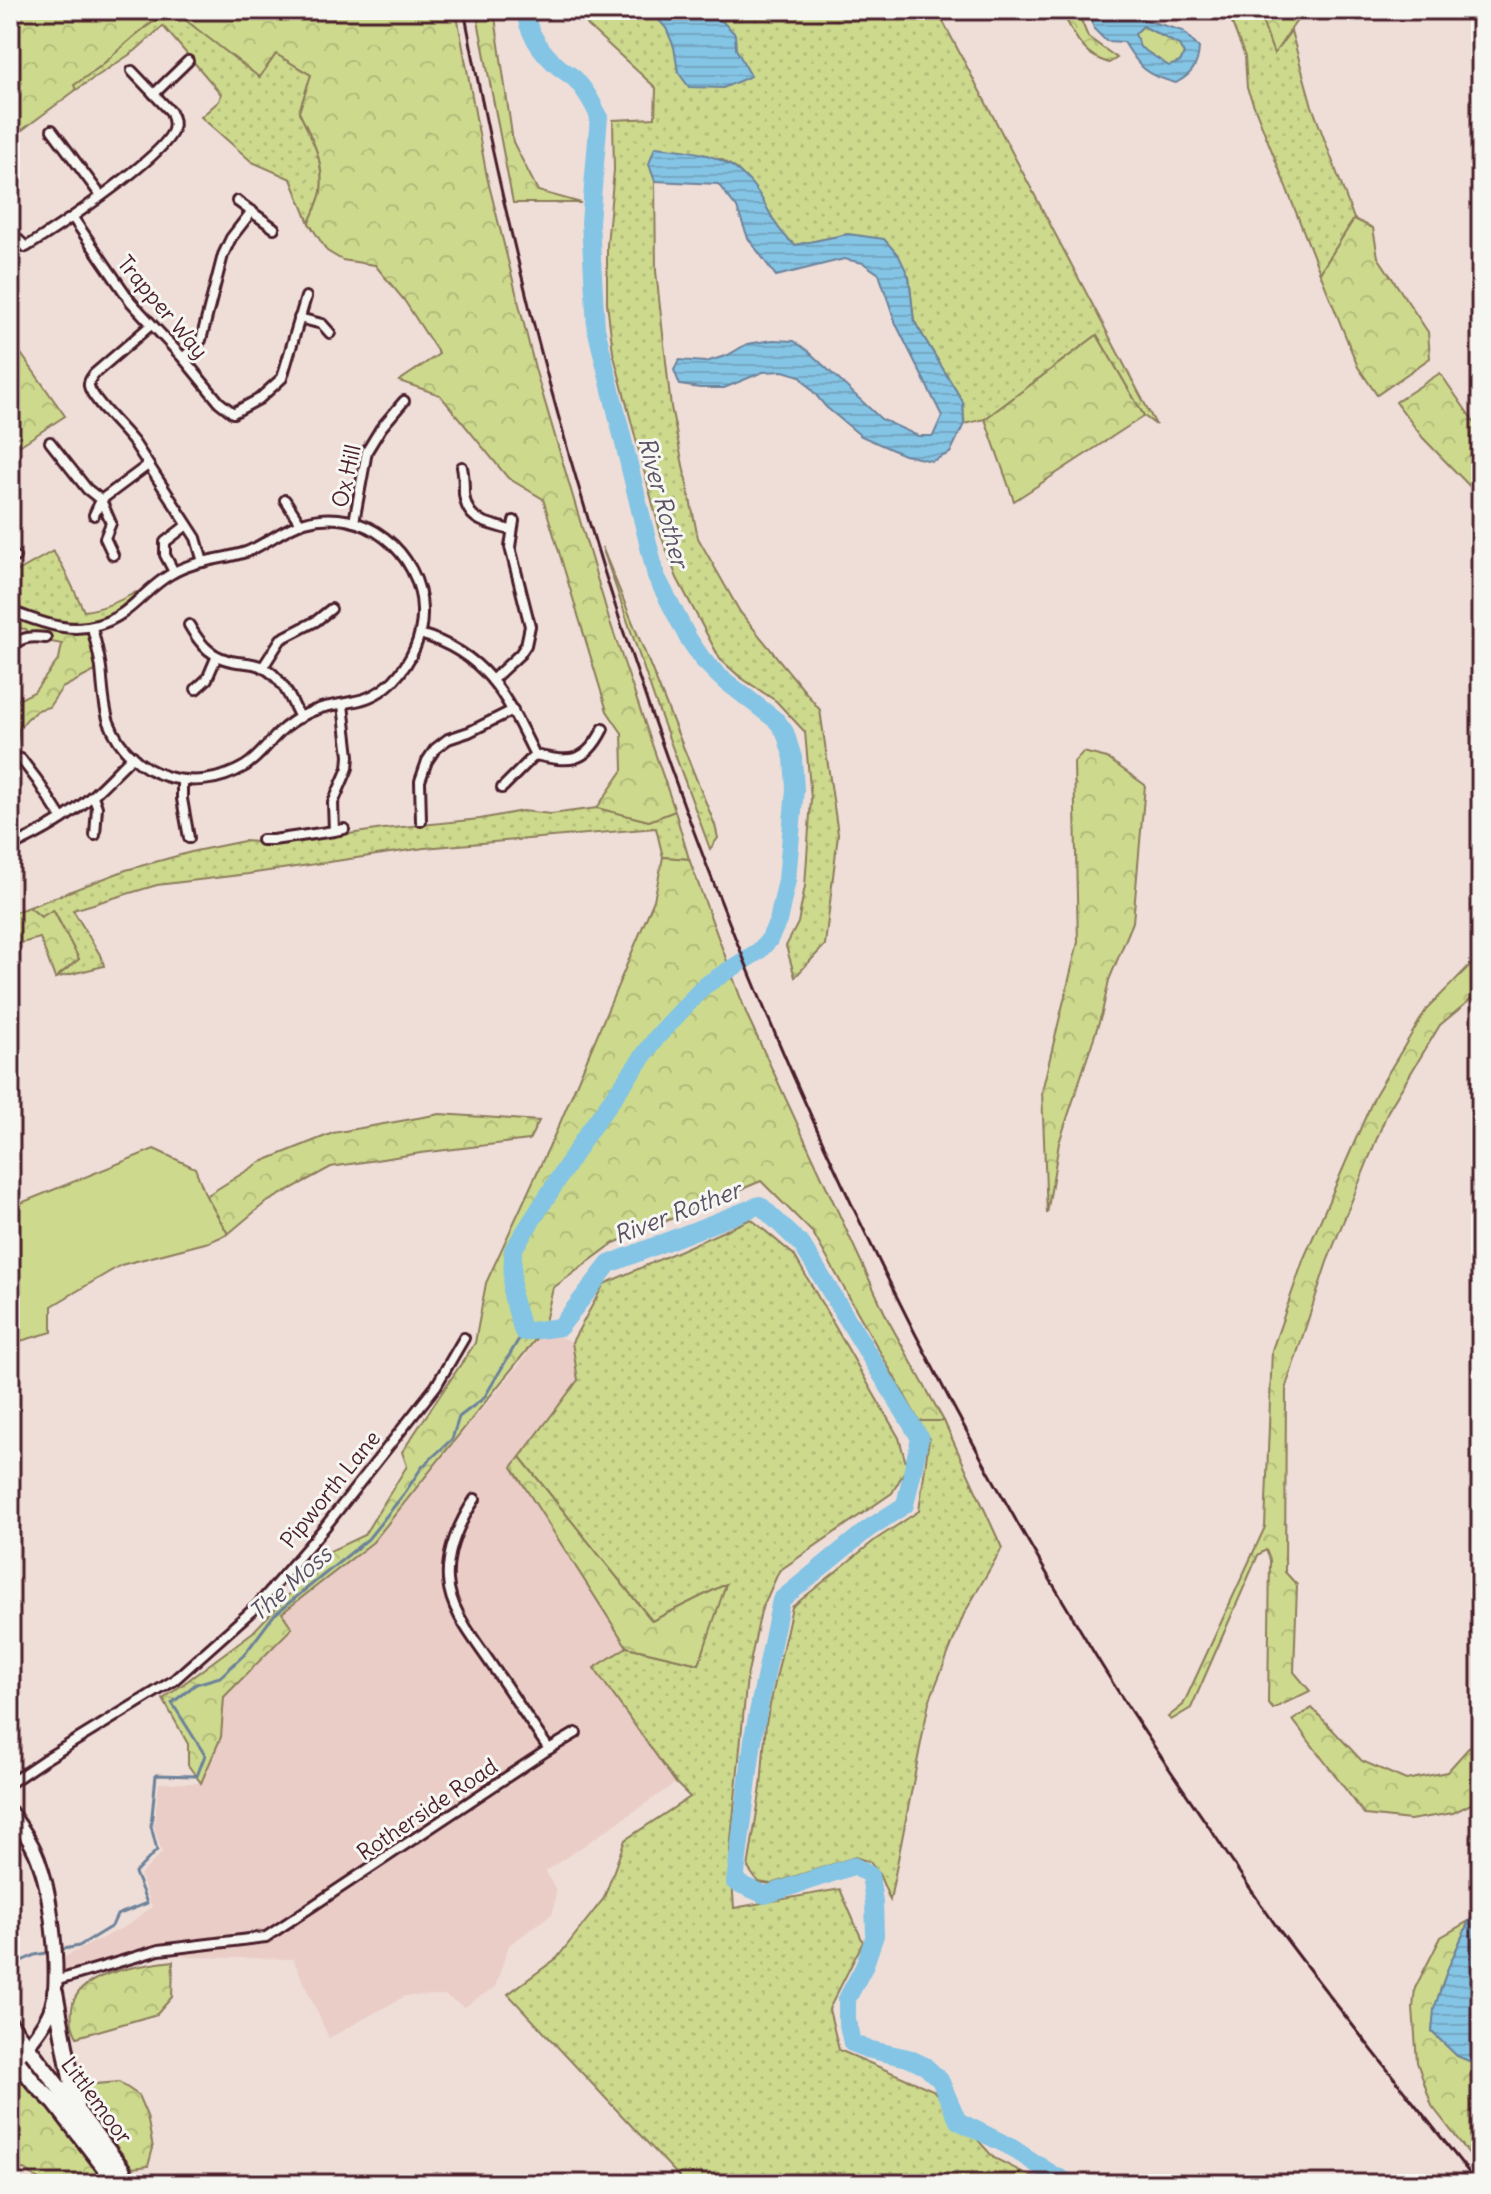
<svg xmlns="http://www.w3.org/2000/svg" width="1491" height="2194" viewBox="0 0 1491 2194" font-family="Delius,sans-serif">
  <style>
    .built { fill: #eacdc6 }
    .grass { fill: url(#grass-dots); stroke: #8c7c5c; stroke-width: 2 }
    .forest { fill: url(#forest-crowns); stroke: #8c7c5c; stroke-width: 2 }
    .garden { fill: #cdda8d; stroke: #8c7c5c; stroke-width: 2 }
    .water { fill: url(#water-rules); stroke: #6d829a; stroke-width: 2; fill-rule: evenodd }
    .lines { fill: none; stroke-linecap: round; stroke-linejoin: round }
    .stream { stroke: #6d829a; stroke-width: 3 }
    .river { stroke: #84c4e4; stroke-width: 18 }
    .minor-casing { stroke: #4a1f2b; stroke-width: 14 }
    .secondary-casing { stroke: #4a1f2b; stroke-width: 18 }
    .primary-casing { stroke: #4a1f2b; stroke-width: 20 }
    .minor { stroke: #f6f6f2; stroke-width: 8 }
    .secondary { stroke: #f6f6f2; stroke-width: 12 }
    .primary { stroke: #f6f6f2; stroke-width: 14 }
    .rail { stroke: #4a1f2b; stroke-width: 3 }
    .labels { text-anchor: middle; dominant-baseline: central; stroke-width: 6; stroke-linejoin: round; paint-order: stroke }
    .street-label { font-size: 22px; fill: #4a1f2b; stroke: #f6f6f2 }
    .water-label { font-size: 24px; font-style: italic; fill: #5b5162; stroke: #f6f6f2 }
  </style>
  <defs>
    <pattern id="grass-dots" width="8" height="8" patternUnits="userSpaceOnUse" patternTransform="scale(2)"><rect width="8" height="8" fill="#cdda8d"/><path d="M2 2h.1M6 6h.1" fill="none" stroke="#b2bb7a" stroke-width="1.8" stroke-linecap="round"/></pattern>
    <pattern id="forest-crowns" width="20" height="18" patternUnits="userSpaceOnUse" patternTransform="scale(2)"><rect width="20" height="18" fill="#cdda8d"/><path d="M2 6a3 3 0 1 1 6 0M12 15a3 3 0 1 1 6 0" fill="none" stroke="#b2bb7a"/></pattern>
    <pattern id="water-rules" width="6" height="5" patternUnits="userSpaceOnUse" patternTransform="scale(2)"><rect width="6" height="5" fill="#84c4e4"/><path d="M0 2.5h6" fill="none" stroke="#74a8c4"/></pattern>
  </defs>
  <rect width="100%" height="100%" fill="#efded8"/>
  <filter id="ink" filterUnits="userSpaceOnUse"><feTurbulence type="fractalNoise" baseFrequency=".0125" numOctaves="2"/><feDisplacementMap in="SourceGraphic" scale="16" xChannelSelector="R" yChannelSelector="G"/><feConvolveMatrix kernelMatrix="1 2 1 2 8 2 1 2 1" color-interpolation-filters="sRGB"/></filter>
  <g filter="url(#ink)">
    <!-- built -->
    <path class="built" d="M543 1330 572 1342 578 1380 512 1467 627 1647 595 1668 676 1783 546 1871 556 1892 553 1913 509 1945 495 1987 464 2007 444 1995 405 1996 329 2038 293 1959 185 1957 164 1948 126 1952 63 1972 61 1959 126 1926 152 1907 140 1875 162 1853 154 1826 159 1783H201L221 1737 224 1697 292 1629 282 1613 373 1542 522 1361Z"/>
    <!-- grass -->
    <g class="grass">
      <path d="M580 10H937L1156 425 1144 416 1097 335 985 419 964 424 963 402 914 321 909 277 848 234 795 245 781 233 757 192 738 170 721 159 649 164 655 181 656 271 671 407 698 538 740 612 820 710 838 834 825 945 795 977 786 946 798 923 805 886 811 799 805 732 776 701 740 677 720 659 677 578 661 535 613 352 607 303V245L614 170 613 120 655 118 656 88 588 26Z"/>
      <path d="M1227 10H1258L1274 53 1291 31 1312 106 1354 219 1320 273 1247 88 1245 57Z"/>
      <path d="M176 12 260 77 276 54 311 75 299 112C312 138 325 162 321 192 319 202 313 213 309 223L291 179 252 162 201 117 219 101 221 94 163 26 135 51 76 90 73 86C83 78 94 71 104 63 127 43 146 21 176 12Z"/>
      <path d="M602 547 715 825 718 838 710 849 654 698Z"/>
      <path d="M53 551 63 567 84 611C103 609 120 601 136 592L138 594C110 623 77 629 40 616 30 612 21 607 10 605V585L16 581 13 574Z"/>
      <path d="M597 808 649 821 675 811 689 859 663 857 656 828 424 848 248 874 157 885 73 910 102 958 104 966 55 978 79 959 54 911 41 917 29 907 126 870 195 851 244 841 281 844 383 829 480 819 522 811 551 814Z"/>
      <path d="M751 1219 794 1255 899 1438 907 1467 892 1493 779 1571 761 1611 747 1677 730 1850 734 1908 840 1889 863 1942 829 2009 839 2050 933 2090 994 2158 1046 2184H686L508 1994 557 1958 604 1898 625 1840 690 1797 676 1783 594 1668 627 1647 699 1664 724 1585 652 1621 520 1457 578 1380 572 1342 604 1284Z"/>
      <path d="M919 1421H944L1002 1548 964 1614 929 1702 890 1900 879 1874 870 1862 855 1857 771 1884 758 1882 748 1868 761 1787 766 1723 792 1607 875 1540 919 1511 929 1439Z"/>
    </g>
    <!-- forest -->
    <g class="forest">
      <path d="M10 10H456L487 177 536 372 610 622 675 811 649 821 597 808 623 770 622 733 607 711 543 499 508 478 440 395 399 381 439 354 404 300 375 265 342 260 327 251 309 223C313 213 319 202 321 192 325 162 312 138 299 112L311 75 276 54 259 77 175 12C146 21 127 43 104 63 95 71 84 78 74 85L76 90 10 139Z"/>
      <path d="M476 10H494L513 142 538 191 581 203H513Z"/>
      <path d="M1061 10H1077L1088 37 1117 58 1109 63C1081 55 1074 34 1061 10Z"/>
      <path d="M1258 10H1304L1274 54Z"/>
      <path d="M1143 26 1180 45 1184 54 1180 62 1169 67 1139 47 1135 34Z"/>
      <path d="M1354 219 1373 228 1378 257 1428 332 1430 358 1377 395 1358 367 1320 273Z"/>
      <path d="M1097 335 1144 416 1014 501 985 419Z"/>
      <path d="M10 338 65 416 10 452Z"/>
      <path d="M1440 373 1481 432V498L1423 438 1396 402Z"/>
      <path d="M10 611 40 623 92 627 101 668 62 688 49 707 38 710 27 719 19 729 17 743 10 757V704L34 692 59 659 62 644 31 638 26 629 10 627Z"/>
      <path d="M1083 752 1107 758 1145 785 1133 922 1109 980 1102 1013 1059 1143 1047 1214 1042 1091 1078 942 1074 762Z"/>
      <path d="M663 857 689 859 747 1015 888 1320 944 1421H919L813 1233 761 1181 614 1243 553 1288 543 1330 373 1542 282 1613 292 1628 224 1697 221 1737 201 1783 188 1765V1744L163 1699 253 1632 330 1551 364 1535 407 1466 402 1452 475 1343 486 1283 560 1123 654 900Z"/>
      <path d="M29 907 41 917 53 910 79 959 55 978 40 938 10 946V914Z"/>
      <path d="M1473 962 1481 977V991L1440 1025 1388 1111 1327 1262 1286 1387 1285 1572 1297 1585 1294 1672 1310 1691 1273 1709 1268 1703 1270 1560 1266 1550 1258 1555 1191 1708 1171 1720 1168 1717 1183 1705 1265 1527 1272 1350 1304 1258 1375 1095 1426 1010Z"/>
      <path d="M440 1114 539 1121 529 1140 421 1153 331 1167 265 1203 228 1234 206 1196 261 1162 333 1133Z"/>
      <path d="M520 1457 652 1621 726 1584 699 1664 627 1647 512 1467Z"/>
      <path d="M1312 1708 1362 1761 1406 1780 1447 1772 1481 1734V1799L1453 1813 1410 1820 1365 1815 1293 1720Z"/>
      <path d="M1469 1921C1453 1957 1435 1992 1432 2032L1457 2056 1481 2066V2154L1470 2155 1432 2106 1417 2062 1413 2008 1415 1988 1441 1937Z"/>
      <path d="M173 1961 172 1997 157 2014 77 2037C71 2026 71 2020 72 2008 76 1971 145 1965 173 1961Z"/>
      <path d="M25 2079 29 2081 106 2184H69L64 2179C44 2189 40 2181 24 2169L10 2170V2085Z"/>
      <path d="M119 2082 138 2095 147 2116 153 2148 148 2166 133 2168 90 2111 84 2085Z"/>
    </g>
    <!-- garden -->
    <path class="garden" d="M154 1149 195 1168 206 1196 228 1234 209 1242 121 1265 52 1306V1332L10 1344V1204L21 1203Z"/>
    <!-- water -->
    <g class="water">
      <path d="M659 10H707L723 22 735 34 736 49 751 76 723 88 689 87 678 72 674 47 666 28 655 16Z"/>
      <path d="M1089 10H1131L1142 19 1183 31 1199 48C1198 66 1192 74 1176 83 1146 75 1140 68 1124 42L1106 41 1094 29ZM1143 26 1179 45 1184 54 1180 62 1169 66 1140 47 1135 34Z"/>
      <path d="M655 147C698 151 734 155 759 194 772 215 775 229 795 245L848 234 884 239 899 256 909 277 914 321 963 402 964 424 950 453 932 461 904 455 861 436 826 407 800 376 783 371 763 372 724 388H700L680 385 674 370 679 360 706 362 728 355 747 344 773 340 794 341 808 351 881 419 918 436H933L942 416 896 324 879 274 863 263 844 259 776 276 748 238 737 208 718 184 655 181 649 164Z"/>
      <path d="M1481 1912V2066L1457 2056 1432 2032 1434 2009 1448 1968 1469 1921Z"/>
    </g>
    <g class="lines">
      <!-- stream -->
      <g class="stream">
        <path d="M59 1950 79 1946 112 1926 117 1915 147 1903 135 1873 157 1850 151 1826 156 1775 197 1776 205 1755 172 1703 196 1684 220 1677 244 1655 274 1615 368 1539 404 1494 422 1467 452 1439 459 1417 484 1398 523 1332"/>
        <path d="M10 1966 35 1955 52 1952"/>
        <path d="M1474 2113 1481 2104"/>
      </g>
      <!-- river -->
      <path class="river" d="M525 10C527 33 543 54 560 68 565 72 571 75 576 80 586 91 593 103 599 117L590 222 596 328 656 576 688 638 703 660 720 677 777 721 785 732 793 758 795 789 787 880 778 921 769 940 759 951 704 986 657 1037 587 1134 513 1250 512 1295 523 1332 560 1327 609 1264 760 1205 802 1245 920 1438 905 1505 868 1529 781 1600 754 1732 735 1882 765 1895 854 1866 870 1875 874 1902 875 1935 864 1967 847 1999V2020L852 2043 867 2049 908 2058 925 2066 940 2080 958 2121 1009 2146 1052 2174 1072 2184"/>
      <!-- minor casing -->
      <g class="minor-casing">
        <g id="minor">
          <path d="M154 94 188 61"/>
          <path d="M52 130 101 196"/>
          <path d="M237 201 274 228"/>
          <path d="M73 218 131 302 183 358 219 402 233 413 259 399 282 378 306 297"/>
          <path d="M10 232 26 247C53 231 165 156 173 130 175 123 173 118 171 112L132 71"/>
          <path d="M299 318 322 324 330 333"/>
          <path d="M151 325 94 374C91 379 88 381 89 386 91 399 126 431 135 444L196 538 203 562"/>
          <path d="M183 358 201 340 223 255 231 238 252 211"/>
          <path d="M50 442 87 489 101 500 111 523 105 538 113 555"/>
          <path d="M462 467C464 476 464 485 464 494 467 523 488 523 511 530"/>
          <path d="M285 500 300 523"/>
          <path d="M94 515 101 500 148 465"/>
          <path d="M354 522 367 451 381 428 404 401"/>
          <path d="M10 558 15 557"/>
          <path d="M174 572 165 555V542L187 525"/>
          <path d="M10 611C39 621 66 634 97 625 131 616 143 590 171 574 194 560 221 560 246 552 267 544 283 528 305 522 363 505 421 552 422 610 423 637 411 662 393 681 368 705 350 700 321 708 308 712 294 720 284 728 270 740 261 756 245 766 195 796 130 778 109 722 103 705 103 686 101 668 99 654 95 640 92 627"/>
          <path d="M189 625C201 646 213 659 237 662 246 663 255 663 262 667 282 676 291 700 300 718"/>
          <path d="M420 634C487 654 506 696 535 755"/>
          <path d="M10 648C20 637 31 636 46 638"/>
          <path d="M263 667 281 639 316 621 331 609"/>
          <path d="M492 680 520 654 526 645 530 626 510 547 514 521"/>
          <path d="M196 689 207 679 216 658"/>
          <path d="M343 705 349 756 348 768 333 803 334 831 344 829"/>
          <path d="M535 755C569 762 585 765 603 729"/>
          <path d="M21 759 37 780 62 819"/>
          <path d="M182 781V799L189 838"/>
          <path d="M502 788 535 755"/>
          <path d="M93 796 97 807 95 835"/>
          <path d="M421 821 420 781 427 761 435 749 448 739 469 732 513 710"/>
          <path d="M262 840H273L334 831"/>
          <path d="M10 847C39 834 68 818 92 796 106 784 119 769 133 756"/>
          <path d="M549 1749 576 1733"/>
          <path d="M10 1783 44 1760 173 1681 257 1606 324 1528 436 1386 464 1338"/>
          <path d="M55 1981 159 1950 266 1937 549 1749C530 1722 512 1694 493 1667 476 1641 450 1612 448 1580 446 1550 459 1523 475 1499"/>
        </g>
      </g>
      <!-- secondary casing -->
      <g class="secondary-casing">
        <path id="secondary" d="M10 1812C22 1829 34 1845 40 1865 51 1895 61 1977 52 2006 46 2026 23 2050 10 2068"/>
      </g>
      <!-- primary casing -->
      <g class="primary-casing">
        <g id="primary">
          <path d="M55 1992 76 2105"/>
          <path d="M10 2024 122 2169 129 2184"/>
          <path d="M10 2052 35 2084 55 2103 111 2176 119 2184"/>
        </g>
      </g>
      <!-- minor -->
      <use href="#minor" class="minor"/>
      <!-- secondary -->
      <use href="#secondary" class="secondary"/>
      <!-- primary -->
      <use href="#primary" class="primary"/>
      <!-- rail -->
      <path class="rail" d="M464 10C572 586 787 1151 1093 1651 1128 1710 1168 1767 1207 1824 1232 1861 1256 1899 1283 1935 1346 2019 1413 2101 1478 2184"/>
    </g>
  </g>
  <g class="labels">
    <!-- street labels -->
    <g class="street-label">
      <text transform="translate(163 307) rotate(50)">Trapper Way</text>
      <text transform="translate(346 476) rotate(-77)">Ox Hill</text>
      <text transform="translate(330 1489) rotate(-51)">Pipworth Lane</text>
      <text transform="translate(427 1809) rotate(-34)">Rotherside Road</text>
      <text transform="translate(97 2100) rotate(53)">Littlemoor</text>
    </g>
    <!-- water labels -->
    <g class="water-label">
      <text transform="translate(664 502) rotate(75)">River Rother</text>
      <text transform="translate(677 1212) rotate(-21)">River Rother</text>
      <text transform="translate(290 1583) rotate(-41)">The Moss</text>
    </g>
  </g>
  <!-- margin -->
  <rect width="1491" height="2194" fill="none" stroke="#f6f6f2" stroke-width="40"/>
  <rect x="20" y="20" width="1451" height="2154" fill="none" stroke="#4a1f2b" stroke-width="3" filter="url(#ink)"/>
</svg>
